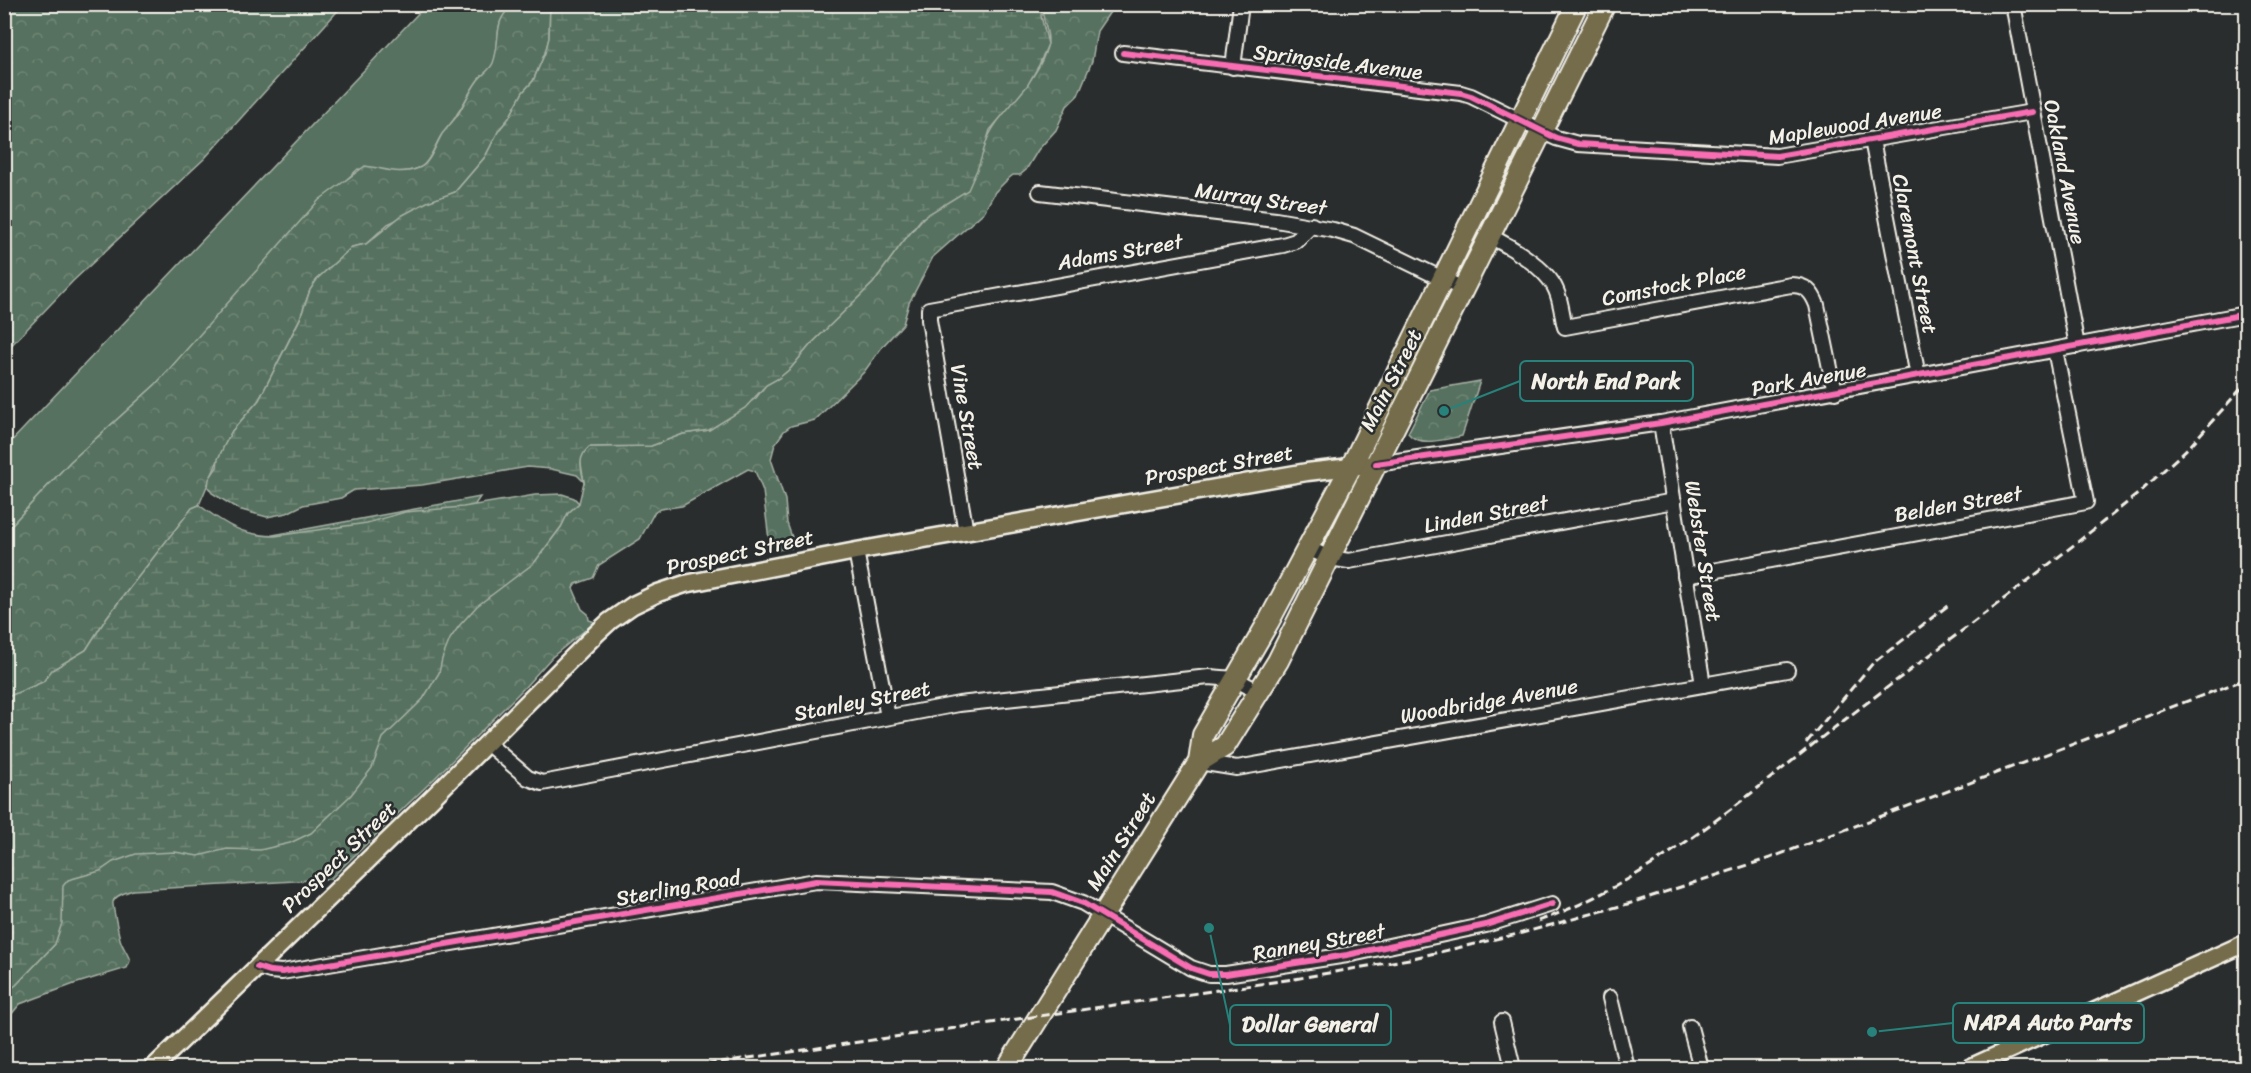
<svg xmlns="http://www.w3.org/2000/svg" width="2251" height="1073" viewBox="0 0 2251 1073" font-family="Sriracha,sans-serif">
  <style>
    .green { fill: #57715f; stroke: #a6b1a4; stroke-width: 1.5 }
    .forest { fill: url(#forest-crowns); stroke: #a6b1a4; stroke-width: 1.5 }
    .wetland { fill: url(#wetland-marsh); stroke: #a6b1a4; stroke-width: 1.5 }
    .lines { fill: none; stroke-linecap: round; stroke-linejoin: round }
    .minor-casing { stroke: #f4f1e8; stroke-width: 18 }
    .major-casing { stroke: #f4f1e8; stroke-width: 21 }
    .highway-casing { stroke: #f4f1e8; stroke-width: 24 }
    .minor { stroke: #2a2d2e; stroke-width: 14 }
    .major { stroke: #746c4b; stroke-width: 16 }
    .highway { stroke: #746c4b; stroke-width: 20 }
    .rail { stroke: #f4f1e8; stroke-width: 3; stroke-dasharray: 9 4.5; stroke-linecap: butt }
    .cycleway-casing { stroke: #2a2d2e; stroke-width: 10 }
    .cycleway { stroke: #f96db3; stroke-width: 6 }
    .labels { text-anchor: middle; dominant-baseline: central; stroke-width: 5; stroke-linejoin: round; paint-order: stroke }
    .street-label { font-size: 21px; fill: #f4f1e8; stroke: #2a2d2e }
    .leader { fill: none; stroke: #26827a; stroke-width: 2 }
    .callout-dot { fill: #26827a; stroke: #2a2d2e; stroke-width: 2 }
    .callout { fill: #2a2d2e; stroke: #26827a; stroke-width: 2 }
    .callout-label { font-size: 22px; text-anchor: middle; font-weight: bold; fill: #f4f1e8 }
  </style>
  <defs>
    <pattern id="forest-crowns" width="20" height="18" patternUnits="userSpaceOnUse" patternTransform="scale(1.5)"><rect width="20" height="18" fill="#57715f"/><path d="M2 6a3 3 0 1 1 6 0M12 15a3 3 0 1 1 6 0" fill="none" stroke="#708676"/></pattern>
    <pattern id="wetland-marsh" width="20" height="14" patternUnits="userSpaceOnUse" patternTransform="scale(1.5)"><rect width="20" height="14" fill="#57715f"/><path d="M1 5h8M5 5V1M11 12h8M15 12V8" fill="none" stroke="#708676"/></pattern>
  </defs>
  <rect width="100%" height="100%" fill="#2a2d2e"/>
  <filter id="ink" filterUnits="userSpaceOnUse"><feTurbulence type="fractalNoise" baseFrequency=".0167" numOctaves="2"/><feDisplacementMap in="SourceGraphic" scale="12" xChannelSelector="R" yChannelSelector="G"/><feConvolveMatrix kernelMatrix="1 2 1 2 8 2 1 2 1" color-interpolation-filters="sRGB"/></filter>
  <g filter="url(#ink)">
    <!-- green -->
    <path class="green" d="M427 4 514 5C491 21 502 39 494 62 491 70 484 73 479 79 470 90 465 103 457 114 453 122 446 129 441 136 435 145 430 162 421 167 405 176 376 170 358 169L345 181 156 384 70 462 5 532V448Z"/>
    <!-- forest -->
    <g class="forest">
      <path d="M4 5H343L204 159 73 281 5 352Z"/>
      <path d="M514 5H550L549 38 545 53 533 81 523 92 509 118 499 130 485 157 455 192 388 224 366 244 352 247 318 278 310 290 300 318 259 400 232 431 224 446 199 505 192 508 107 617 86 650 52 670 43 682 5 698V532L70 462 156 384 319 200 365 166C384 168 399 176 419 168 430 164 436 144 442 134 447 128 452 122 457 116 464 104 470 91 478 80 483 74 490 70 493 63 502 39 491 21 514 5Z"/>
      <path d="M1042 5H1118L1112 9 1097 31 1092 61 1078 95 1067 106 1056 130 1038 150 1026 170 1020 175H1013L1008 179 995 192 984 212 933 257 909 303 903 324 882 347 864 372 815 420 791 426 784 431 775 444 771 459 785 500 787 523 793 540 791 548 776 550 770 548 763 491 755 471 748 469 682 506 660 509 654 513 640 539 599 565 593 578 576 584 573 588 582 609 588 614 589 620 595 622 552 657 525 687 435 778 330 879 133 890C127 892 115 895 113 902 112 904 119 935 120 939 122 947 128 953 130 961L127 968 74 984 20 1004 5 1022V993L16 985 55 944 54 894 257 538 480 497 438 559 503 585 534 563 561 527 568 513 579 503 584 482 580 459 583 453 589 447 651 446 683 434 709 430 756 398 766 385 779 378 791 368 810 345 873 283 902 243 985 144C999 108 1037 86 1047 46 1051 34 1041 19 1042 5Z"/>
      <path d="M1480 381 1462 436C1446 439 1419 448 1408 433L1430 390Z"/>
    </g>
    <!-- wetland -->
    <g class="wetland">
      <path d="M550 5H1042L1041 16 1048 44 1039 65 1027 86 990 130 979 165 968 190 922 218 902 243 873 283 810 345 791 368 779 378 766 385 745 408 709 430 683 434 651 446 589 447C577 458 581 468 584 482L577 475 551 469 528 467 422 485 354 490 341 498 303 505 287 513 267 517 238 509 212 493 208 487 209 479 217 467 218 459 224 446 232 431 259 400 300 319 310 290 318 278 352 247 366 244 401 216 427 202 455 192 485 157 499 130 509 118 523 92 533 81 545 53 549 38Z"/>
      <path d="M562 494 574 498 579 503 568 513 561 527 534 563 477 606 459 626 450 639 442 659 439 673 423 699 383 738 372 768 351 795 311 833 290 843 260 850 227 849 198 856 175 852 136 854 113 862 100 871 68 880 63 886 62 923 55 944 16 985 5 993V698L43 682 52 670 86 650 107 617 192 508 199 505C226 525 241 535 275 536L367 523 405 512 463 507 535 495Z"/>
    </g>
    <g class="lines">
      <!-- minor casing -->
      <g class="minor-casing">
        <g id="minor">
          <path d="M2013 4 2077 346"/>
          <path d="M1123 53 1461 93 1471 96 1556 138 1578 144 1777 156 2032 112"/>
          <path d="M1233 67 1241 4"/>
          <path d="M1872 140 1918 376"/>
          <path d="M1040 192 1276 220 1333 230 1354 236 1463 289"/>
          <path d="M1489 236C1510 246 1547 268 1556 290 1561 301 1562 315 1565 327L1791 285C1806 285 1812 292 1817 305L1835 392"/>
          <path d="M1661 423 1703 685"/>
          <path d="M1376 464 1661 423 2246 314"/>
          <path d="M966 532 929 320V309L1283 245 1296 241 1312 225"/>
          <path d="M1308 548 1329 558 1349 561 1674 501"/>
          <path d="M856 551 888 717"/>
          <path d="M1685 576 2086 502 2055 350"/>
          <path d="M487 743 528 778 542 783 959 704 1209 677 1235 679 1259 692"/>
          <path d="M1199 762 1237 768 1787 670"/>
          <path d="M257 967 270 971 282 972 816 881 1052 892 1083 903 1191 968 1209 974H1226L1347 955 1486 925 1552 904"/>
          <path d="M1610 998 1627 1068"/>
          <path d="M1502 1022 1513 1068"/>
          <path d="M1690 1027 1701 1068"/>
        </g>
      </g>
      <!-- major casing -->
      <g class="major-casing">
        <g id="major">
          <path d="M153 1068 431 799 597 633 610 621 633 605 658 593 685 584 856 551 1307 472 1376 464"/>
          <path d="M1969 1068 2246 943"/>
        </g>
      </g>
      <!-- highway casing -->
      <g class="highway-casing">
        <g id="highway">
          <path d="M1199 762 1225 746 1278 661 1605 4"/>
          <path d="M1007 1068 1199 762 1203 735 1269 621 1356 457 1577 4"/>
        </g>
      </g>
      <!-- minor -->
      <use href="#minor" class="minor"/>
      <!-- major -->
      <use href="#major" class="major"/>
      <!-- highway -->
      <use href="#highway" class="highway"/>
      <!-- rail -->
      <g class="rail">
        <path d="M1806 743 1873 663 1950 604"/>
        <path d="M1538 921C1648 883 1740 801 1830 731 1933 652 2038 575 2139 493L2190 446 2246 383"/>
        <path d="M680 1068 1294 979 1409 959 1522 933 1631 903 1770 858 2246 679"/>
      </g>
      <!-- cycleway casing -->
      <g class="cycleway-casing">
        <g id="cycleway">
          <path d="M1123 53 1461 93 1471 96 1556 138 1578 144 1777 156 2032 112"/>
          <path d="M1376 464 1661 423 2246 314"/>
          <path d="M257 967 270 971 282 972 816 881 1052 892 1083 903 1191 968 1209 974H1226L1347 955 1486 925 1552 904"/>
        </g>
      </g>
      <!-- cycleway -->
      <use href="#cycleway" class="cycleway"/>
    </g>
  </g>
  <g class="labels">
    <!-- street labels -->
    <g class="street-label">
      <text transform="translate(1338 62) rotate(7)">Springside Avenue</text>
      <text transform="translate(1855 124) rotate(-9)">Maplewood Avenue</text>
      <text transform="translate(2065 172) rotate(79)">Oakland Avenue</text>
      <text transform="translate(1261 199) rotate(8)">Murray Street</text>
      <text transform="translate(1120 252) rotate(-10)">Adams Street</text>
      <text transform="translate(1915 254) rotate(79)">Claremont Street</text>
      <text transform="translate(1674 285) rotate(-11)">Comstock Place</text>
      <text transform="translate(1809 379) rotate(-10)">Park Avenue</text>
      <text transform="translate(1391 380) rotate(-63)">Main Street</text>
      <text transform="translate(967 417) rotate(80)">Vine Street</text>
      <text transform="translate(1219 465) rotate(-10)">Prospect Street</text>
      <text transform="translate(1958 504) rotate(-10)">Belden Street</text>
      <text transform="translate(1486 514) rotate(-11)">Linden Street</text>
      <text transform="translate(1703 551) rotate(81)">Webster Street</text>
      <text transform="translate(740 552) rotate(-12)">Prospect Street</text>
      <text transform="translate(862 701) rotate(-11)">Stanley Street</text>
      <text transform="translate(1489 701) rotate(-10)">Woodbridge Avenue</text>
      <text transform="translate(1121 841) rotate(-58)">Main Street</text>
      <text transform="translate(339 857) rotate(-44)">Prospect Street</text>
      <text transform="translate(678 888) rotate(-10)">Sterling Road</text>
      <text transform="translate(1319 942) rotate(-10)">Ranney Street</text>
    </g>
  </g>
  <!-- callouts -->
  <path class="leader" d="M1444 411L1520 381M1872 1032L1953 1023M1209 928L1230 1025"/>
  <g class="callout-dot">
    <circle cx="1444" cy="411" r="6"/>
    <circle cx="1872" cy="1032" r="6"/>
    <circle cx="1209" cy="928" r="6"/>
  </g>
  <g class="callout">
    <rect x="1520" y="361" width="173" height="40" rx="6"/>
    <rect x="1953" y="1003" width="191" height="40" rx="6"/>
    <rect x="1230" y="1005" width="161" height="40" rx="6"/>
  </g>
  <g class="callout-label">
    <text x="1606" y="389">North End Park</text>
    <text x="2048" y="1030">NAPA Auto Parts</text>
    <text x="1310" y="1032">Dollar General</text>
  </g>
  <!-- margin -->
  <rect width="2251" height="1073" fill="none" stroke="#2a2d2e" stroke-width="24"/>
  <rect x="12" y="12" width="2227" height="1049" fill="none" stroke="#f4f1e8" stroke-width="2" filter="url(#ink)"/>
</svg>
